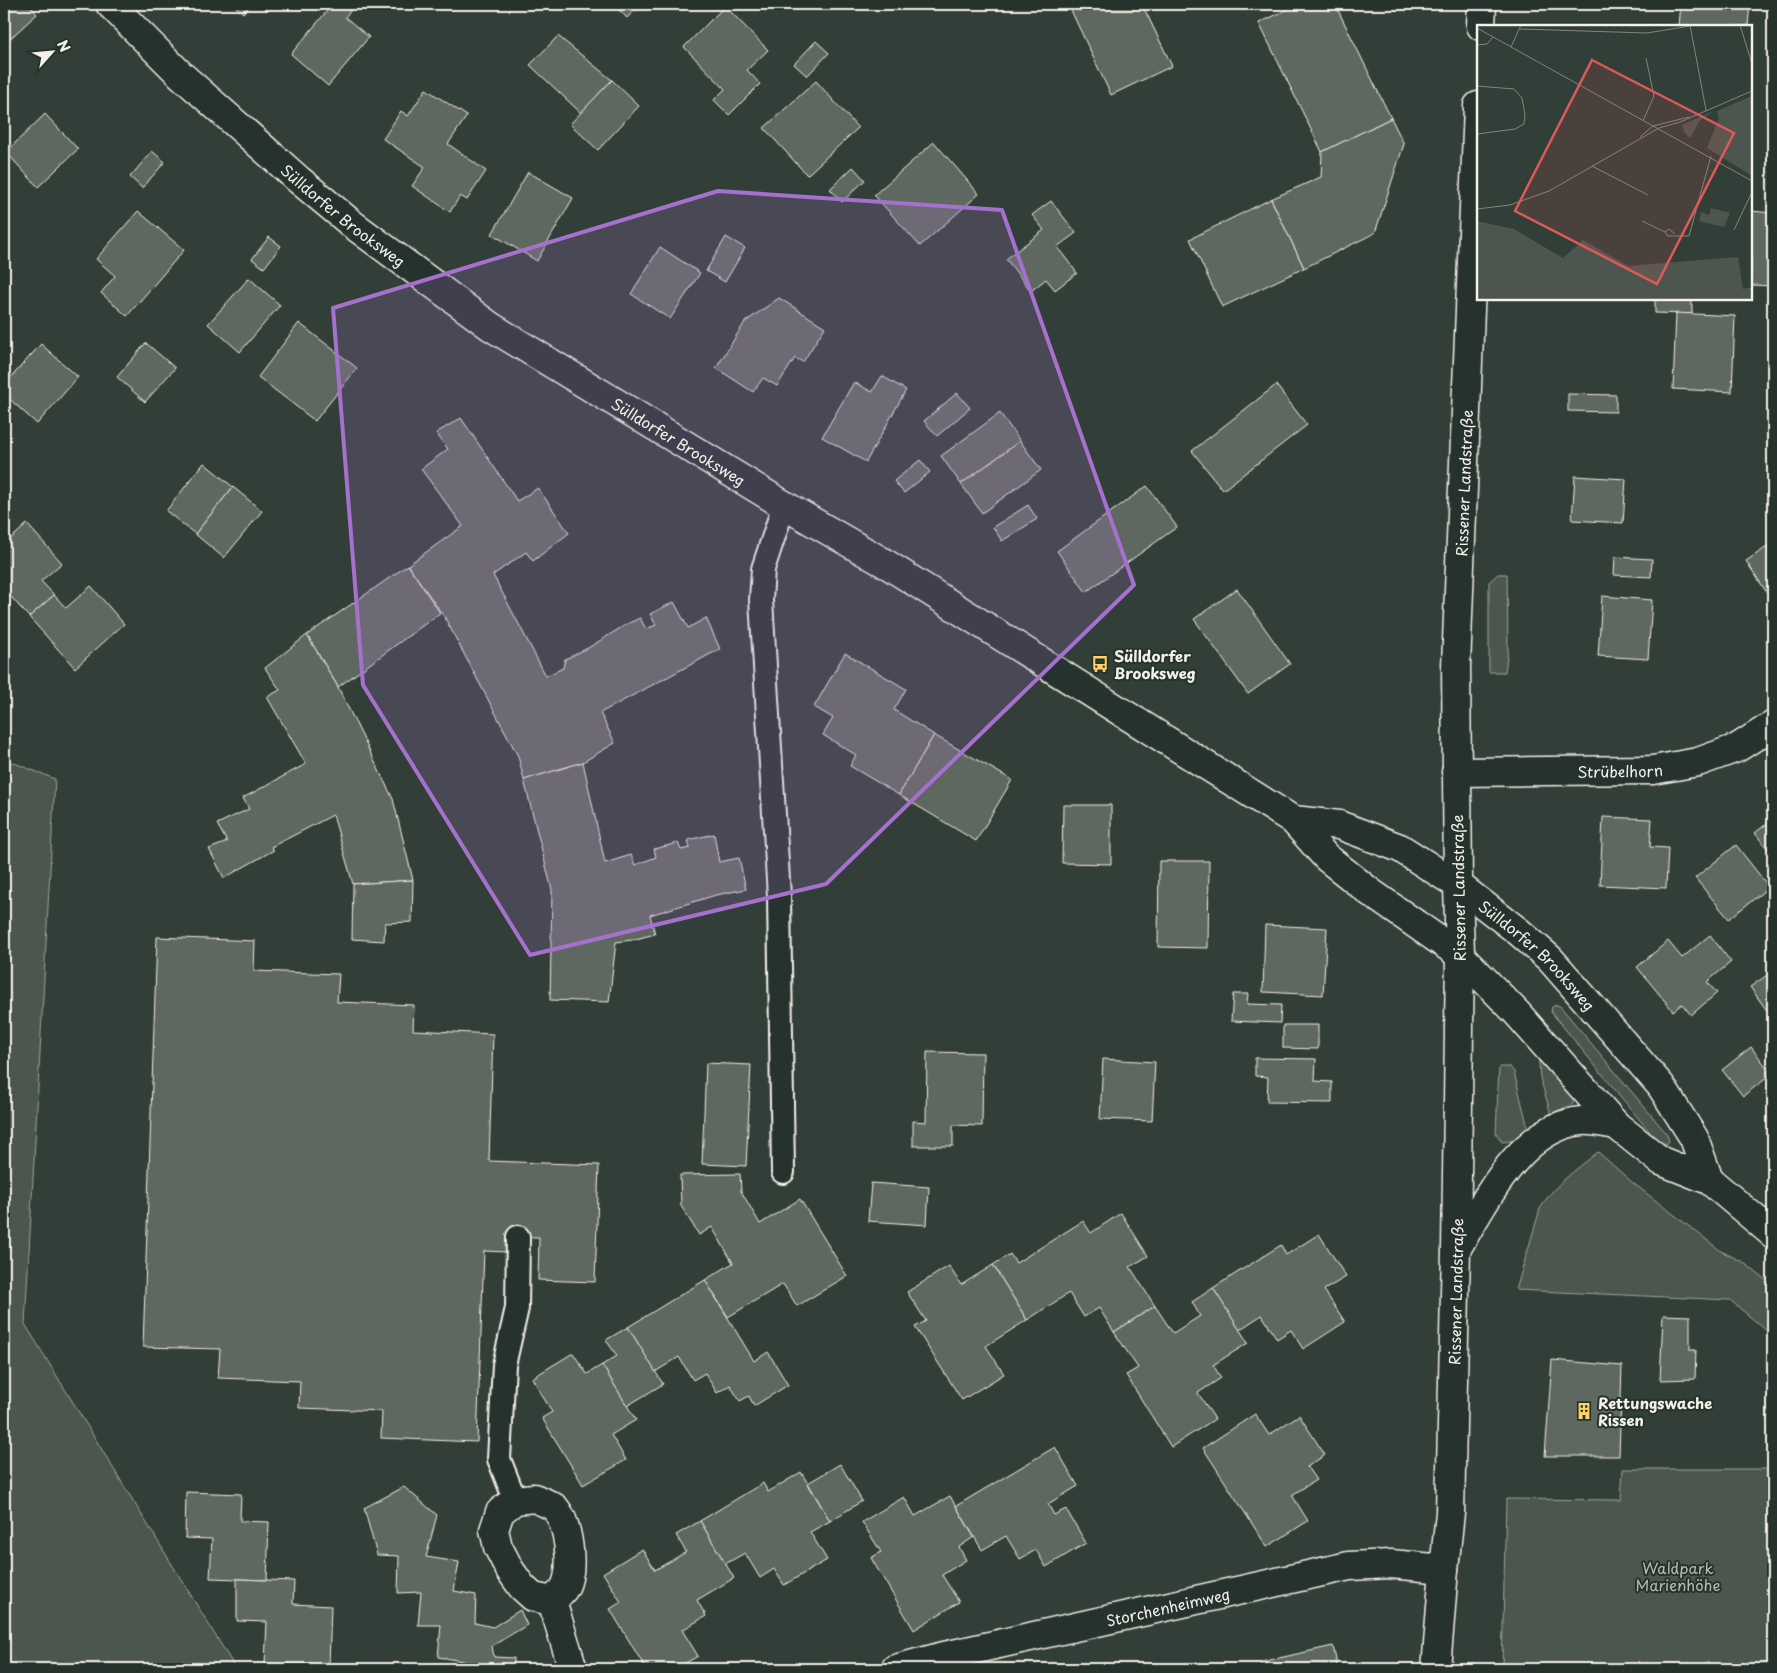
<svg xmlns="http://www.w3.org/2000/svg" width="1777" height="1673" viewBox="0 0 1777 1673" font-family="'Playpen Sans',sans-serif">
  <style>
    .green { fill: #4c564f; stroke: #a0a49c }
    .building { fill: #5f6861; stroke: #f4f1e8 }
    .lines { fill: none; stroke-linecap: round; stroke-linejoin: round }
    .service-casing { stroke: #f4f1e8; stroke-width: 26 }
    .minor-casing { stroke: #f4f1e8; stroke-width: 31 }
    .tertiary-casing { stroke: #f4f1e8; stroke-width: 31 }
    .secondary-casing { stroke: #f4f1e8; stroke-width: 31 }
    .service { stroke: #26332d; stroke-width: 22 }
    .minor { stroke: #26332d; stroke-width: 28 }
    .tertiary { stroke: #26332d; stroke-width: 28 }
    .secondary { stroke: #26332d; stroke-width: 28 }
    .marked { fill: #a571cd; fill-opacity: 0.2; stroke: #a571cd; stroke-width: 4; stroke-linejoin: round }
    .labels { text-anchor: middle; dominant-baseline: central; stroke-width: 4; stroke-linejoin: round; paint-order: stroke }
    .street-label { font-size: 15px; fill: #f4f1e8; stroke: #26332d }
    .poi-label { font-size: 15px; font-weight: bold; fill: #f4f1e8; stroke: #26332d; text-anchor: start }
    .park-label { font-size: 15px; fill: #b9bbb2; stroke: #26332d }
    .inset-road { fill: none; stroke: #80867e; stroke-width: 1 }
    .view { fill: #de5a58; fill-opacity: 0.15; stroke: #de5a58; stroke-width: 2.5 }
    .inset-edge { fill: none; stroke: #f4f1e8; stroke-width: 2.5 }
  </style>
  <rect width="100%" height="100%" fill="#323e38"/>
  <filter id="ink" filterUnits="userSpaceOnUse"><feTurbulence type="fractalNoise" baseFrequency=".02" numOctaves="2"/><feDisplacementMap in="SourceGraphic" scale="10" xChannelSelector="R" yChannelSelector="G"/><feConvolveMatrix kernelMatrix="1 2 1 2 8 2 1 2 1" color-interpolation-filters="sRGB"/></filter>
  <g filter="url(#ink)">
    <!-- green -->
    <g class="green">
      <path d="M1498 574H1507L1508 650 1505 672H1489V582Z"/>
      <path d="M4 759 55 779 25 1324 236 1669H4Z"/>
      <path d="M1556 1005 1560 1006 1667 1134 1669 1141 1667 1144 1658 1142 1551 1012 1552 1007Z"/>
      <path d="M1538 1049 1574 1096 1573 1104 1551 1114 1540 1078Z"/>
      <path d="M1499 1067H1510L1514 1072 1528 1128 1511 1141 1502 1142 1496 1133Z"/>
      <path d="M1598 1152 1633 1183 1721 1251 1743 1262 1773 1286V1336L1730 1300 1516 1290 1540 1209C1553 1185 1576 1170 1598 1152Z"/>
      <path d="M1623 1469H1773V1669H1502L1506 1499 1621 1500Z"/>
    </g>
    <!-- building -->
    <g class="building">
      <path d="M4 4H28L37 14 4 44Z"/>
      <path d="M233 4H252L243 13Z"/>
      <path d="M330 4H356L345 17 369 37 328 86 291 54 332 5Z"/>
      <path d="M613 4H640L627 18Z"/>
      <path d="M1068 4H1142L1172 66 1111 95Z"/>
      <path d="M1299 4H1335L1391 118 1322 152 1259 23Z"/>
      <path d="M1681 4H1750L1748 26H1679Z"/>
      <path d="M725 6 768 50 747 70 760 84 729 115 714 100 725 89 684 47Z"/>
      <path d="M558 36 612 80 581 113 530 65Z"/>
      <path d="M816 41 829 53 807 76 794 64Z"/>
      <path d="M612 80 639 106 598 150 570 124Z"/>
      <path d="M816 81 858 128 807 175 764 128Z"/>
      <path d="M426 89 467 116 448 144 486 171 467 200 460 196 450 212 412 186 425 167 383 139 401 111 408 116Z"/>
      <path d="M45 114 78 149 38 187 6 152Z"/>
      <path d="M1391 118 1404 144 1375 233 1304 268 1271 199 1321 177 1322 152Z"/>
      <path d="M934 142 979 194 920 246 874 195Z"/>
      <path d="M152 151 165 162 142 188 130 177Z"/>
      <path d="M853 167 865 180 842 202 830 189Z"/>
      <path d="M528 172 573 198 537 261 492 234Z"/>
      <path d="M1271 199 1304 268 1222 307 1190 239Z"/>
      <path d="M1051 201 1076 233 1057 247 1077 273 1055 290 1046 279 1031 291 1006 259 1044 230 1032 215Z"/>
      <path d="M138 211 184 250 127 316 101 293 115 276 96 259Z"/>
      <path d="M1751 211 1773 213V286L1751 285Z"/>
      <path d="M269 237 281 246 264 268 252 259Z"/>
      <path d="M726 237 745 248 725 282 706 271Z"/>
      <path d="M660 247 700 273 670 319 631 294Z"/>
      <path d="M249 278 280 305 240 352 208 324Z"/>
      <path d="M779 298 825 327 803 362 795 358 777 386 763 378 753 392 716 368 745 322Z"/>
      <path d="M1655 299H1692V314L1655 313Z"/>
      <path d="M1676 313 1735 316 1732 392 1673 389Z"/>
      <path d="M299 323 357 368 315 421 258 377Z"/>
      <path d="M146 343 175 368 145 402 117 377Z"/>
      <path d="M41 344 78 377 37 424 4 394V385Z"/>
      <path d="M882 376 906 390 866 462 822 437 854 382 872 392Z"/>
      <path d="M1276 385 1307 425 1223 490 1192 451Z"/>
      <path d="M957 393 970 408 937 436 924 421Z"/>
      <path d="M1568 394 1616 395V412L1568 411Z"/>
      <path d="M1000 413 1020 441 961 484 941 456Z"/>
      <path d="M461 418 517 501 538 488 569 533 533 561 526 552 493 575 546 676 563 668 565 659 588 648 627 624 640 618 646 629 656 625 650 614 674 602 688 628 706 618 720 649 600 713 615 743 583 762 524 780 518 756 445 618 408 565 463 526 421 469 448 449 436 433Z"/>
      <path d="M1020 441 1041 470 982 513 961 484Z"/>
      <path d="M920 460 930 472 904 493 894 481Z"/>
      <path d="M204 463 233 487 195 534 166 511Z"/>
      <path d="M1575 476 1626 479 1623 523 1572 520Z"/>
      <path d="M1147 486 1177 527 1086 592 1057 551Z"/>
      <path d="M233 487 262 511 224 558 195 534Z"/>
      <path d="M1028 505 1037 519 1002 541 993 527Z"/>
      <path d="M27 524 62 563 41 581 54 595 29 617 4 589V545Z"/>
      <path d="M1773 543V602L1746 561Z"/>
      <path d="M1615 557 1652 559 1651 577 1614 575Z"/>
      <path d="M408 565 440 613 338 687 307 635Z"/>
      <path d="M91 586 124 624 75 668 29 617 54 595 66 608Z"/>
      <path d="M1237 589 1290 664 1248 694 1194 619Z"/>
      <path d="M1602 596 1652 600 1648 659 1598 656Z"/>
      <path d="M307 635 338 687 393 799 413 880 353 884 333 815 271 847 274 850 224 878 209 849 227 842 217 824 249 809 243 798 306 764 267 697 280 690 265 668Z"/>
      <path d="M845 653 906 689 894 710 934 735 899 795 850 766 856 755 823 735 833 718 814 707Z"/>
      <path d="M934 735 1012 780 976 841 899 795Z"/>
      <path d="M583 762 605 863 631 855 635 865 656 857 654 849 678 843 681 850 690 848 688 840 714 834 719 862 739 858 746 889 716 895 650 915 655 934 632 940 616 942 609 1002 550 1000 552 890 524 780Z"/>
      <path d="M1063 805H1111V864L1062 863Z"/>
      <path d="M1603 817 1652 819 1650 847 1668 848 1666 888 1600 885Z"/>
      <path d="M1773 819V856L1755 833Z"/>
      <path d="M1736 845 1769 887 1729 919 1695 878Z"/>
      <path d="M1159 861H1209L1208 948 1158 947Z"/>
      <path d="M413 880 412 922 385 923 384 941 352 939 353 884Z"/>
      <path d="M1265 925 1327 928 1323 995 1263 992Z"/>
      <path d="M1710 935 1731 962 1707 982 1717 993 1691 1015 1682 1004 1673 1011 1637 967 1668 941 1682 958Z"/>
      <path d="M157 937 255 941 254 971 339 974 337 1002 414 1005 413 1030 493 1034 489 1161 599 1165 595 1282 538 1280 539 1237H520L507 1252 484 1251 477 1442 381 1438 382 1411 299 1408 300 1381 218 1378 220 1349 143 1347Z"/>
      <path d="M1773 971V1019L1750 987Z"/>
      <path d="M1233 994H1248L1247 1004 1281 1005 1280 1023 1231 1021Z"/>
      <path d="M1283 1025H1318V1049L1283 1048Z"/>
      <path d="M1751 1047 1772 1074 1743 1096 1722 1070Z"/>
      <path d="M927 1052 983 1053 982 1126 953 1125V1146H913V1121L926 1122Z"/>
      <path d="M1255 1058 1316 1059 1315 1081 1332 1082V1103L1267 1102 1268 1077 1255 1076Z"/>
      <path d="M1103 1059 1155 1062 1152 1121 1100 1119Z"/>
      <path d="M706 1063 751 1065 746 1166 702 1164Z"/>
      <path d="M740 1174 741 1191 760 1224 800 1199 847 1276 797 1306 783 1284 728 1317 705 1280 733 1263 712 1227 699 1235 681 1206 680 1175Z"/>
      <path d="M871 1183 929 1187 927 1225 868 1221Z"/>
      <path d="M1121 1213 1148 1256 1130 1267 1155 1306 1114 1332 1099 1308 1084 1317 1069 1293 1027 1320 993 1265 1010 1254 1016 1263 1083 1221 1091 1233Z"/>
      <path d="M1319 1234 1346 1277 1324 1290 1345 1322 1303 1349 1291 1330 1277 1339 1262 1315 1239 1330 1213 1288 1281 1245 1286 1255Z"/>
      <path d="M993 1265 1027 1320 986 1346 1004 1374 962 1400 915 1327 926 1321 907 1292 949 1266 961 1285Z"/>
      <path d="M705 1280 754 1361 768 1352 788 1385 754 1406 749 1396 740 1401 730 1385 717 1393 705 1373 693 1380 679 1357 655 1372 628 1327Z"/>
      <path d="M1213 1288 1248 1343 1213 1365 1221 1378 1198 1393 1215 1419 1171 1447 1126 1375 1138 1368 1114 1332 1155 1306 1173 1333 1200 1316 1192 1302Z"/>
      <path d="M1663 1315 1690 1316V1350H1696L1695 1379 1660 1380Z"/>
      <path d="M628 1327 663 1384 627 1406 602 1365 617 1356 606 1340Z"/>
      <path d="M573 1353 587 1374 602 1365 636 1420 611 1435 626 1460 583 1485 542 1418 552 1412 532 1378Z"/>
      <path d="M1552 1360 1622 1366 1619 1456H1545Z"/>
      <path d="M1255 1414 1269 1435 1299 1415 1325 1455 1307 1467 1316 1480 1292 1495 1308 1521 1267 1547 1203 1448Z"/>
      <path d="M1055 1447 1078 1486 1048 1504 1054 1515 1066 1509 1086 1543 1046 1567 1036 1550 1020 1559 1006 1536 982 1550 956 1506Z"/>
      <path d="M840 1464 862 1501 830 1521 808 1483Z"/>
      <path d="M801 1472 830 1521 810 1532 827 1560 784 1585 774 1569 760 1578 745 1553 725 1564 700 1521 763 1483 768 1492Z"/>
      <path d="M404 1487 437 1515 426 1557 459 1562 454 1591 476 1595 475 1623 493 1627 520 1610 527 1625 492 1646 494 1657 514 1658 513 1669H463V1661L438 1657 441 1625H418L421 1592 398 1593 399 1556 377 1555 364 1508Z"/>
      <path d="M186 1492 241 1494 240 1521 269 1522 267 1580 210 1578 212 1539 185 1538Z"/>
      <path d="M950 1496 974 1537 959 1547 966 1560 942 1575 959 1602 914 1630 871 1558 881 1552 862 1522 904 1497 915 1516Z"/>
      <path d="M700 1521 734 1578 697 1600 706 1616 682 1630 698 1656 675 1669H646L610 1609 621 1602 603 1573 642 1549 655 1570 686 1552 676 1535Z"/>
      <path d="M237 1579 294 1581 293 1604 331 1606 329 1665 265 1664 267 1622 237 1621Z"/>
      <path d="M1333 1646 1338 1669H1261V1662Z"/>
      <path d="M293 1665 359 1667V1669H293Z"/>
    </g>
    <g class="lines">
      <!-- service casing -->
      <g class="service-casing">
        <g id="service">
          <path d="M783 1172 779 896 761 600 763 569 784 505"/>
          <path d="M515 1500 499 1459 504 1365 517 1308 518 1237"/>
        </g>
      </g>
      <!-- minor casing -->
      <g class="minor-casing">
        <g id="minor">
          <path id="s1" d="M1456 772 1653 770 1698 762 1737 748 1773 725"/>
          <path d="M534 1498C541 1501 550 1504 555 1508 569 1524 574 1568 565 1587 562 1592 556 1597 552 1601L533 1597 522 1587 510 1570 498 1547 494 1530 500 1512 515 1500Z"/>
          <path d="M552 1601 573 1669"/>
          <path id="s2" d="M895 1669 940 1657 1349 1566 1391 1564 1444 1569"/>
        </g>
      </g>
      <!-- tertiary casing -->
      <g class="tertiary-casing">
        <g id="tertiary">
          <path id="s3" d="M110 4 181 75 299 180 352 224 490 326 784 505 888 565 1293 820 1326 857 1370 892 1460 955"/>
          <path d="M1481 26 1482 4"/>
          <path d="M1293 820 1339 825 1400 848 1458 885"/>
          <path id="s4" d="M1458 885 1456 667 1478 106"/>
        </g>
      </g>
      <!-- secondary casing -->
      <g class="secondary-casing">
        <g id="secondary">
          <path id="s5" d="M1458 885 1519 932 1550 959 1661 1086 1694 1138 1709 1180"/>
          <path d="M1460 955 1516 1012 1616 1125 1661 1161 1709 1180 1773 1234"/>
          <path d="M1457 1248C1485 1202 1521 1126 1582 1121 1592 1120 1605 1123 1616 1125"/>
          <path id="s6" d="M1436 1669 1444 1569 1450 1513 1456 1249 1460 955 1458 885"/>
        </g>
      </g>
      <!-- service -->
      <use href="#service" class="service"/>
      <!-- minor -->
      <use href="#minor" class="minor"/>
      <!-- tertiary -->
      <use href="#tertiary" class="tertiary"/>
      <!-- secondary -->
      <use href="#secondary" class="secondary"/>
    </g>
  </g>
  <!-- marked area -->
  <path class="marked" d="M718 191 1002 210 1134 585 826 884 530 955 363 685 333 308Z"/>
  <!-- icons -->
  <defs>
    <g id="bus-bare" transform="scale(1.35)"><path d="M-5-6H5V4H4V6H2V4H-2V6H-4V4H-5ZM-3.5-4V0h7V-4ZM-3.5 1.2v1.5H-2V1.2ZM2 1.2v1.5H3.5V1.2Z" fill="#ffd166" stroke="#26332d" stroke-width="2.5" paint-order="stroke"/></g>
    <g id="building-bare" transform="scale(1.35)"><path d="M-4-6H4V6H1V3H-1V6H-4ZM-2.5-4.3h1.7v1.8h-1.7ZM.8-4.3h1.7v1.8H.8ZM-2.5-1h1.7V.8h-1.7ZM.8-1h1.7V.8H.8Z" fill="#ffd166" stroke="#26332d" stroke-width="2.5" paint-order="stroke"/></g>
  </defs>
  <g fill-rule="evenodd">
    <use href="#bus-bare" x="1100" y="664"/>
    <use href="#building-bare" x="1584" y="1411"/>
  </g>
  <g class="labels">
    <!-- street labels -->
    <g class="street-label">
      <text stroke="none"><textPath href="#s3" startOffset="315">Sülldorfer Brooksweg</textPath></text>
      <text stroke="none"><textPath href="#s3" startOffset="720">Sülldorfer Brooksweg</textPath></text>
      <text stroke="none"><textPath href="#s4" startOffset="402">Rissener Landstraße</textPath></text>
      <text stroke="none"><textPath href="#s1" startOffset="164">Strübelhorn</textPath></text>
      <text transform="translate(1458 888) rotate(-91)">Rissener Landstraße</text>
      <text stroke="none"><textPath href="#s5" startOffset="106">Sülldorfer Brooksweg</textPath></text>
      <text stroke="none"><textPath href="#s6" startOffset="378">Rissener Landstraße</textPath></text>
      <text stroke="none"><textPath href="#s2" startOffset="280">Storchenheimweg</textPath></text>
    </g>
    <!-- poi labels -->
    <g class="poi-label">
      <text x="1114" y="655">Sülldorfer<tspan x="1114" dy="17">Brooksweg</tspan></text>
      <text x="1598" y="1402">Rettungswache<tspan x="1598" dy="17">Rissen</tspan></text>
    </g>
    <!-- park labels -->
    <g class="park-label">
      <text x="1678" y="1567">Waldpark<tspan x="1678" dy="17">Marienhöhe</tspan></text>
    </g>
  </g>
  <!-- overview -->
  <g transform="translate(1477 25)">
    <rect width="275" height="275" fill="#323e38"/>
    <path d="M275 71V151L230 123 242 93 240 86ZM237 86 223 95 213 113 207 107 205 100ZM234 183 253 188 247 202 222 196 224 187 232 190ZM0 196 37 204 86 233 106 215 151 241 261 232 266 264 275 262V275H0Z" fill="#4c564f"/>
    <path class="inset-road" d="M213 0 229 85M263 0 275 39M0 3 176 101M43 4 170 8 213 1M0 20 10 19 16 12M34 22 44 0M0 61 37 64 45 73 48 90 47 99 38 104 0 109M166 96 177 71 169 33M176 101 275 156M176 101 212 92M182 103 203 97 275 66M163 112 176 101M115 141 171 170M0 184 33 180 72 166 182 103M165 196 188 207M257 205 275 167M198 209 192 204 188 207 191 211H212L234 131"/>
    <path class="view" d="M115 35 257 108 180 259 38 186Z"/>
    <rect width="275" height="275" class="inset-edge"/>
  </g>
  <!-- margin -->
  <rect width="1777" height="1673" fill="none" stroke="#26332d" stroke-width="20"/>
  <rect x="10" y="10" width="1757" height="1653" fill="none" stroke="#f4f1e8" stroke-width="2" filter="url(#ink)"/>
  <!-- north arrow -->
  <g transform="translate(52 52) rotate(63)" stroke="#26332d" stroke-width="4" paint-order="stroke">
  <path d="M0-4L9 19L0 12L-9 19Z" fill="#f4f1e8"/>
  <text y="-8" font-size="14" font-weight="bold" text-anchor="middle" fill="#f4f1e8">N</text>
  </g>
</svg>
